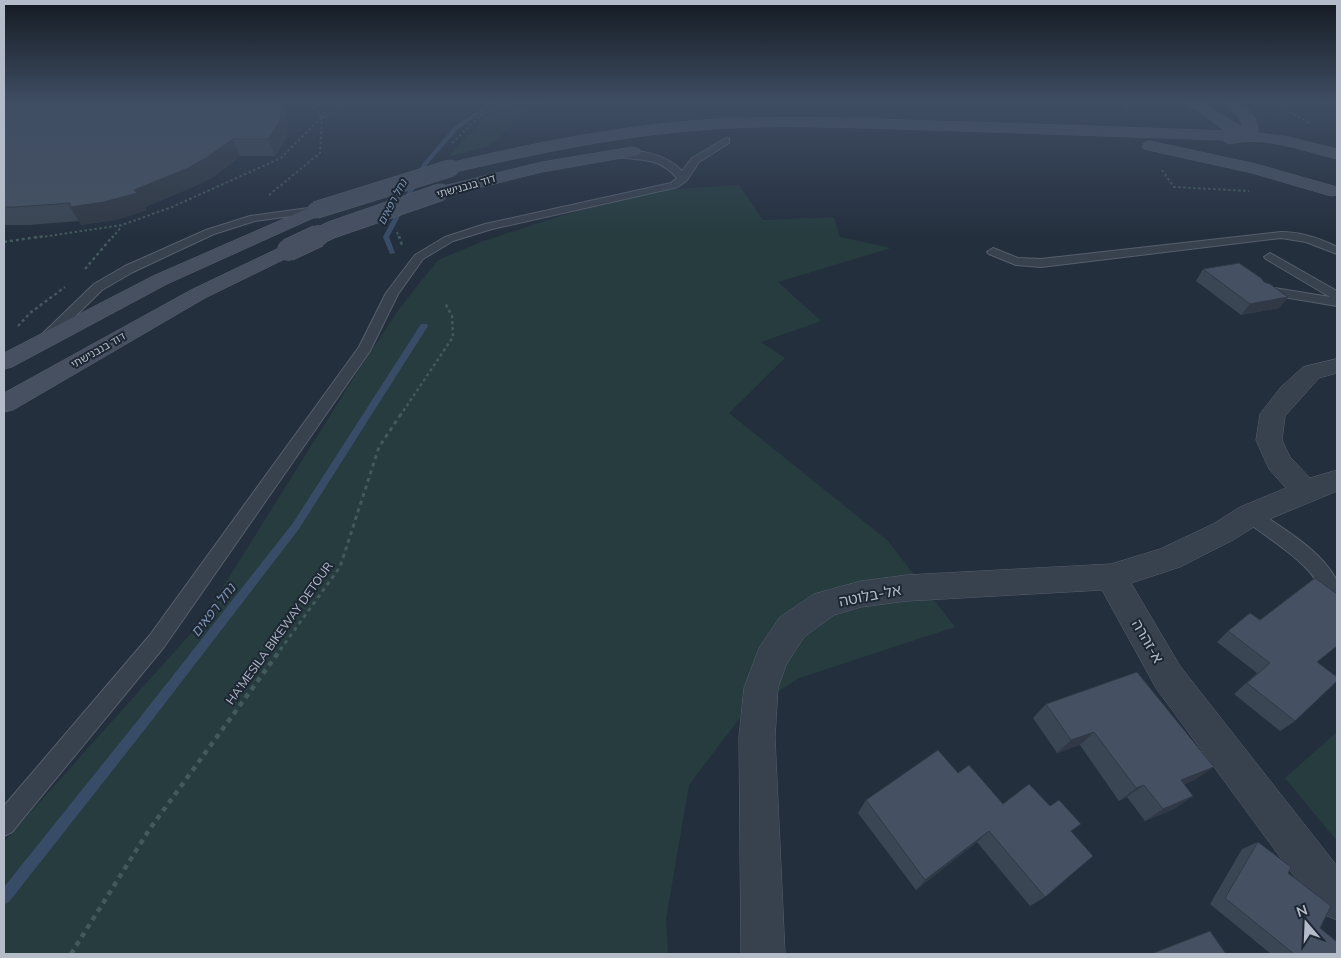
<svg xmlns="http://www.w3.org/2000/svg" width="1341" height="958" viewBox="0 0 1341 958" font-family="Mulish,'Noto Sans Hebrew',sans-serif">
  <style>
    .green { fill: #263c3f }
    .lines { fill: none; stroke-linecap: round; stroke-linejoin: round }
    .stream { fill: #394c67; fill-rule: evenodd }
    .service-casing { stroke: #565f6c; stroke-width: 2 }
    .minor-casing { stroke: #565f6c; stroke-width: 1 }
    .secondary-casing { stroke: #565f6c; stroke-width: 1 }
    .path-far3 { stroke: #44595c; stroke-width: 2; stroke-dasharray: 2.5 2.5; stroke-linecap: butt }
    .path-far2 { stroke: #44595c; stroke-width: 2.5; stroke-dasharray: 3 3; stroke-linecap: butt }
    .path-far1 { stroke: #44595c; stroke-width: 3; stroke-dasharray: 4 4; stroke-linecap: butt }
    .path { stroke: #44595c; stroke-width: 4.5; stroke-dasharray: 5 5; stroke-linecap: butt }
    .service { fill: #38414e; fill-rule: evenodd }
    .minor { fill: #38414e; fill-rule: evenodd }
    .secondary { fill: #465061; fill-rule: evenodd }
    .secondary-bridge-far1-casing { stroke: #565f6c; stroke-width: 18; stroke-linecap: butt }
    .secondary-bridge-casing { stroke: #565f6c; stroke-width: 23; stroke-linecap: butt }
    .secondary-bridge-far1 { stroke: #465061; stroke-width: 17 }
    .secondary-bridge { stroke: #465061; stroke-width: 22 }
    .wall { fill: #3b4654 }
    .shaded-wall { fill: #303945 }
    .building { fill: #455162; stroke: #303945 }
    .labels { text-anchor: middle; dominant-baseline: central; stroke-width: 4; stroke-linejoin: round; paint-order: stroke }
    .far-street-label { font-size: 11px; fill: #b4bcc9; stroke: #1d2633 }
    .far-water-label { font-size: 11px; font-style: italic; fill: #7c92b1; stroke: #1d2633 }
    .street-label { font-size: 12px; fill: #b4bcc9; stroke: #1d2633 }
    .water-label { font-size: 14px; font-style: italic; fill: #7c92b1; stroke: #1d2633 }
    .near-street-label { font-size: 15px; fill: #b4bcc9; stroke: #1d2633 }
  </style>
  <rect width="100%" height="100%" fill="#242f3e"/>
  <!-- green -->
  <g class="green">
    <path d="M499 102H551L530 109 489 146 448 157Z"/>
    <path d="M739 185 763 220 834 217 840 237 891 248 778 282 821 321 761 342 785 358 729 413 887 540 955 627 799 678 742 715 689 785 666 919 668 954H4V842L201 622 358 371 399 309 438 260 481 242 634 192Z"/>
    <path d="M1337 732V841L1285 778Z"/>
  </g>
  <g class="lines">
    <!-- stream -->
    <g class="stream">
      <path d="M491 102H495L458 129 427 165 389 237 395 253 390 254 383 237 423 163 454 127Z"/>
      <path d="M1317 102H1322L1337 107V109Z"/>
      <path d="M421 324H427L428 326 299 529 146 728 9 902 4 904V887L138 720 293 523Z"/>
    </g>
    <!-- service casing -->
    <g class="service-casing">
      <g id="service">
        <path d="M726 138 729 139V143L699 162 687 180 678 187 492 229 453 241 423 259 398 294 370 351 164 647 12 832 4 836V806L150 635 359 347 386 293 415 255 445 237 485 224 671 183 677 178C657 155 640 162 615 156V152C637 147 667 155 682 171L692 158Z"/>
        <path d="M316 207 320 208 321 210 320 212 255 221 214 234 133 272 102 290 48 343H38L36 340 94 284 125 266 206 230 250 216Z"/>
        <path d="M1281 232C1301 232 1319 238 1337 247V254L1306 242 1281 238 1041 267 1016 265 989 254 987 252 993 248 1018 258 1041 259Z"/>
        <path d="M1270 253 1337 291V306L1259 293 1257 290 1263 286 1330 297 1266 259 1264 257Z"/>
        <path d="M1250 508 1256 510C1283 529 1320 549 1336 579 1339 584 1337 595 1337 602 1324 598 1318 581 1309 571 1290 551 1266 536 1244 520L1242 515 1244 510Z"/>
      </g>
    </g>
    <!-- minor casing -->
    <g class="minor-casing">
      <path id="minor" d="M1337 359V373L1319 378 1285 416 1282 440 1290 457 1310 478 1337 470V491L1260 523 1233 540 1180 567 1131 583 1180 666 1337 866V920L1322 914 1156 688 1102 590 907 601 861 607 834 615 804 637 786 665 778 688 775 737 785 954H741L739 737 744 688 759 648 780 617 814 594 861 581 907 575 1111 564 1160 549 1213 524 1240 507 1286 488 1269 469 1256 440 1260 414 1281 387 1303 367Z"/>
    </g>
    <!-- secondary casing -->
    <g class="secondary-casing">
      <g id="secondary">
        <path d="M1186 102H1202L1243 128 1240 119 1226 102H1241L1255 118 1259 130 1257 133 1284 136 1337 149V159C1303 151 1264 135 1229 144L1222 140C1124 137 1027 133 930 130 850 128 768 123 688 131 608 138 529 155 451 173L445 172 443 168 445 164C525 145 607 128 689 121 770 115 852 118 934 121 1031 124 1128 127 1225 131Z"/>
        <path d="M1150 141 1256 164 1337 187V195L1331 196 1252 173 1144 149 1142 146 1144 143Z"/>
        <path d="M633 147 639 149 641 152 639 155 542 172 441 197 435 196 432 192 435 188 542 162Z"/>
        <path d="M316 205 322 206 325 210 322 214 167 284 12 367 4 369V353L153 276Z"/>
        <path d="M288 244 295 246 298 250 295 254 205 298 13 410 4 412V393L191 290Z"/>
      </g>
    </g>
    <!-- path-far3 -->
    <g class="path-far3">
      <path d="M1072 102V109"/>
      <path d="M1119 102 1129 112"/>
      <path d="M1272 102 1311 124"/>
      <path d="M323 117 352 102"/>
      <path d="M452 143 482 114 508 102"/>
      <path d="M1162 170 1174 187 1249 191"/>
      <path d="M269 195 320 153 322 117 329 102"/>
      <path d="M397 232 399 238"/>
      <path d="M35 238 122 225 172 207 281 158 322 117 308 102"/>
      <path d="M112 238 122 226"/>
    </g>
    <!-- path-far2 -->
    <g class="path-far2">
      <path d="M399 236 402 245"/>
      <path d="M4 242 44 236"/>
      <path d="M85 269 113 236"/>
      <path d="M18 326 30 313 65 287"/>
      <path d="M400 416 453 337 452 316 445 303"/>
    </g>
    <!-- path-far1 -->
    <path class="path-far1" d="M280 650 340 567 379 447 401 414"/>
    <!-- path -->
    <path class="path" d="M71 954 149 830 281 649"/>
    <!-- service -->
    <use href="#service" class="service"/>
    <!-- minor -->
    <use href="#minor" class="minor"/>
    <!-- secondary -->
    <use href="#secondary" class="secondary"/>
    <!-- secondary-bridge-far1 casing -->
    <g class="secondary-bridge-far1-casing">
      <g id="secondary-bridge-far1">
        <path d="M316 210 451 168"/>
        <path d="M315 238 331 230 441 192"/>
      </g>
    </g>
    <!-- secondary-bridge casing -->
    <g class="secondary-bridge-casing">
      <path id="secondary-bridge" d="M288 250 318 236"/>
    </g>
    <!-- secondary-bridge-far1 -->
    <use href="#secondary-bridge-far1" class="secondary-bridge-far1"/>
    <!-- secondary-bridge -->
    <use href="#secondary-bridge" class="secondary-bridge"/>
  </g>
  <!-- wall -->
  <g class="wall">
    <path d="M4 102 284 111 288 124 286 138 275 156H240L215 176 195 186 145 207 147 210 115 220 81 225 79 221 29 225H4Z"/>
    <path d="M1203 269 1264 282 1288 297 1279 308 1241 315 1196 281Z"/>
    <path d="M1228 631 1317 662 1295 721 1280 731 1234 694 1257 673 1217 642Z"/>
    <path d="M1046 704 1195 780 1184 784 1193 796 1174 809 1145 821 1127 797 1119 801 1080 745 1057 753 1033 718Z"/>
    <path d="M958 773 1003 804 1071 831 1045 897 1030 906 977 842 916 890 858 813 866 800Z"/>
    <path d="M1258 842 1288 873 1320 928 1337 954H1271L1210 904 1242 849Z"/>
  </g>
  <!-- shaded-wall -->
  <g class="shaded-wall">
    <path d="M280 102 284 111 288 124 286 138 275 156 268 139Z"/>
    <path d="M233 139 240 156 215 176 195 186 145 207 147 210 115 220 81 225 70 207 134 190Z"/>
    <path d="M1288 297 1279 308 1241 315 1250 304Z"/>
    <path d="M1094 732 1080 745 1057 753 1071 740Z"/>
    <path d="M1214 767 1195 780 1163 793 1181 780Z"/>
    <path d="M1144 785 1127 797 1119 801 1136 788Z"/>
    <path d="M1193 796 1174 809 1145 821 1163 809Z"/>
    <path d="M989 831 977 842 916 890 925 880Z"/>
  </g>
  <!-- building -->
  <g class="building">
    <path d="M4 102H280L282 108 280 121 268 139H233L206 158 186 169 134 190 137 193 104 202 70 207V203L16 207H4Z"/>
    <path d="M1239 263 1261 278 1264 282 1270 284 1288 297 1250 304 1203 269Z"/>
    <path d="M1315 578 1337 594V646L1317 662 1337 677V681L1295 721 1247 683 1270 663 1228 631 1250 613 1260 620Z"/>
    <path d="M1137 672 1214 767 1181 780 1193 796 1163 809 1144 785 1136 788 1094 732 1071 740 1046 704Z"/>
    <path d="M938 750 958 773 969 765 1003 804 1029 784 1050 806 1059 800 1081 824 1071 831 1093 856 1045 897 989 831 925 880 866 800Z"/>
    <path d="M1258 842 1291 867 1288 873 1331 906 1320 928 1337 942V954H1294L1225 898Z"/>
    <path d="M1210 931 1226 954H1151Z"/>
  </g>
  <!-- sky -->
  <linearGradient id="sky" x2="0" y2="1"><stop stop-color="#141a22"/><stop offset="0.43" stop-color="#3f4d63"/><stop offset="1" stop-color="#3f4d63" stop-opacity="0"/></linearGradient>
  <rect width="1341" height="236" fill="url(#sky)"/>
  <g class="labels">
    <!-- far-street labels -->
    <g class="far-street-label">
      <text transform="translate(466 186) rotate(-16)">דוד בנבנישתי</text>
      <text transform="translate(98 350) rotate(-30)">דוד בנבנישתי</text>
    </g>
    <!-- far-water labels -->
    <g class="far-water-label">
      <text transform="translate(392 202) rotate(-62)">נחל רפאים</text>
    </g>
    <!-- street labels -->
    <g class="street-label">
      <text transform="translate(279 633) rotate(-54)">HA'MESILA BIKEWAY DETOUR</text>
    </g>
    <!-- water labels -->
    <g class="water-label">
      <text transform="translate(213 610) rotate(-52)">נחל רפאים</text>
    </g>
    <!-- near-street labels -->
    <g class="near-street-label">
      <text transform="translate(870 595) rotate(-11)">אל-בלוטה</text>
      <text transform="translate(1148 641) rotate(60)">א-זהרה</text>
    </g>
  </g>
  <!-- border -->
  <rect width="1341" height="958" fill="none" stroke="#b4bcc9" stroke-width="10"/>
  <!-- north arrow -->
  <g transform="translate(1306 923) rotate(341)" stroke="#1d2633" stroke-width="4" paint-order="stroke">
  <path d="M0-4L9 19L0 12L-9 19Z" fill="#b4bcc9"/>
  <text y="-8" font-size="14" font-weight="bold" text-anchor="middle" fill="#b4bcc9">N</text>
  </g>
</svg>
